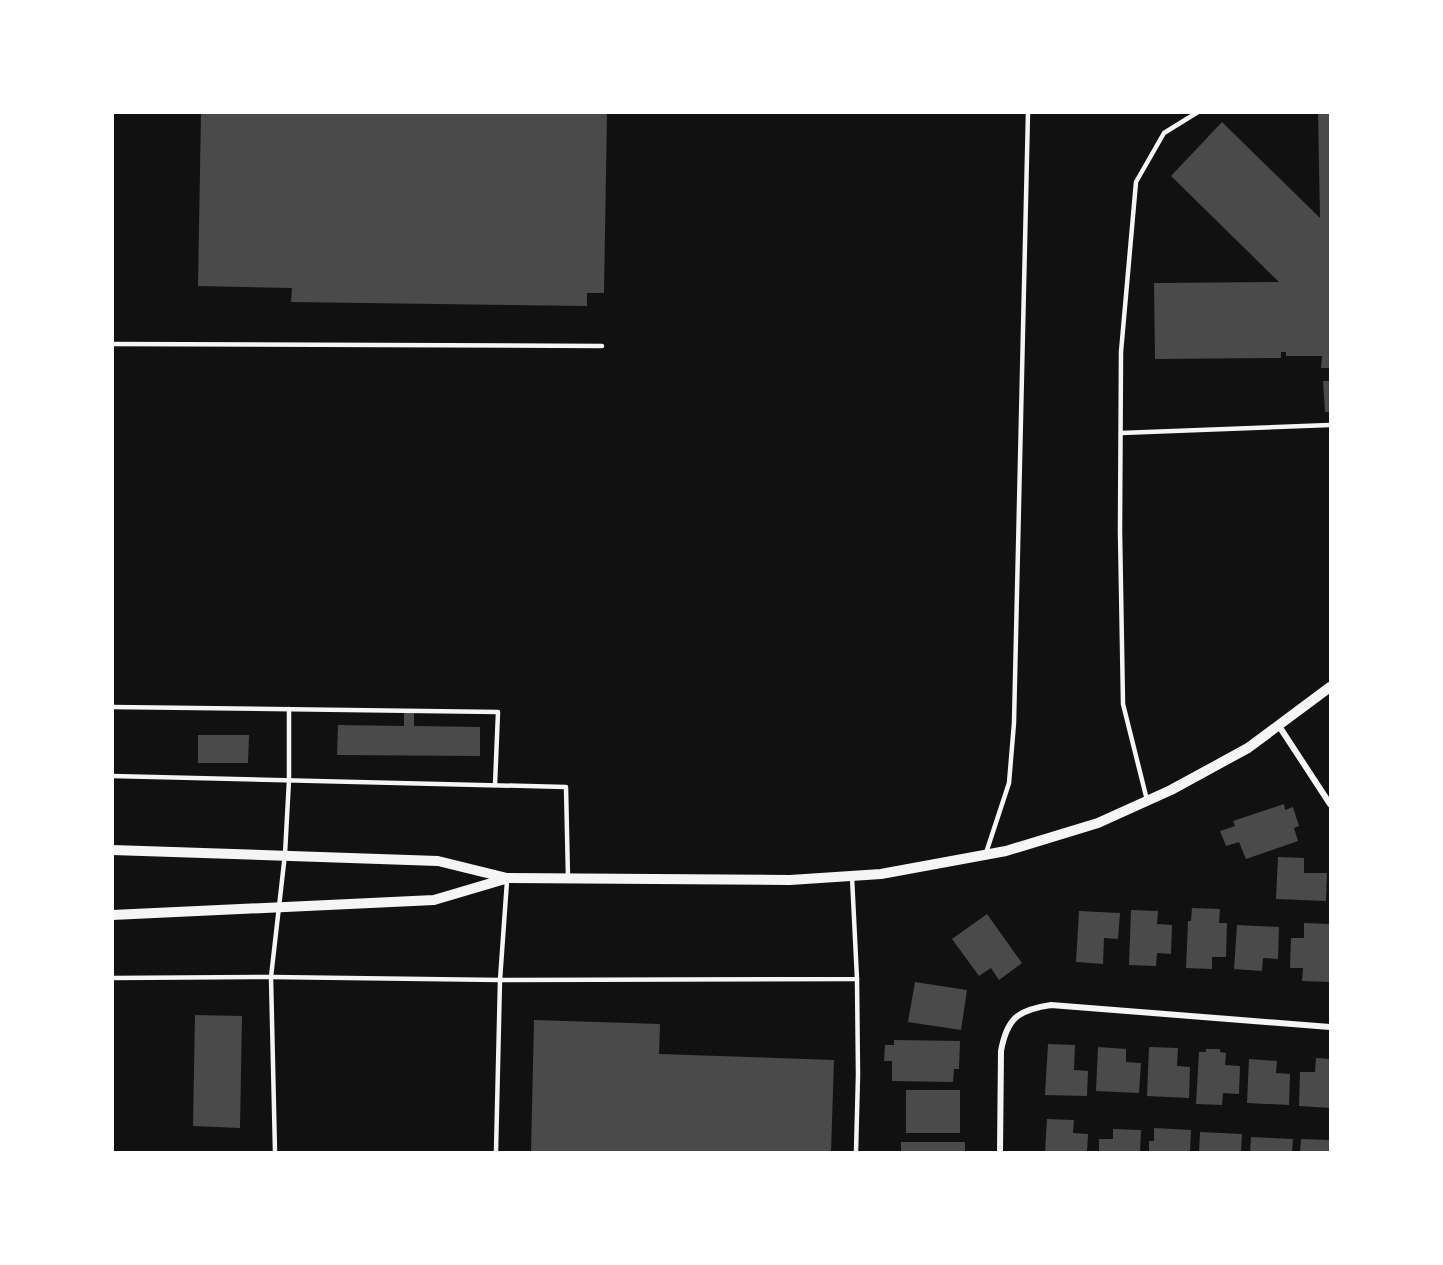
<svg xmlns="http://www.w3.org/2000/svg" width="1443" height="1265" viewBox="0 0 1443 1265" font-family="Commissioner,sans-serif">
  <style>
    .building { fill: #4a4a4a }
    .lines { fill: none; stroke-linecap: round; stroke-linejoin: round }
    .service { stroke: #f5f5f5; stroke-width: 4.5 }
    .minor { stroke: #f5f5f5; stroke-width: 6 }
    .tertiary { stroke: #f5f5f5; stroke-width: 10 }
  </style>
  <rect width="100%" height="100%" fill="#111"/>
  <!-- building -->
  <g class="building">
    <path d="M201 112H607L604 293H587V306L291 302 292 288 198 286Z"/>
    <path d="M1318 112H1330V368H1321L1322 356H1286V352H1281V358L1155 359 1154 283 1279 282 1171 176 1222 122 1320 218Z"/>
    <path d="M1323 381H1330V412H1325Z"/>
    <path d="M404 711H414V726L480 727V756L337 755 338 725 404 726Z"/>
    <path d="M198 735H249L248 763H198Z"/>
    <path d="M1284 804 1285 810 1293 807 1299 826 1294 828 1298 841 1246 859 1239 842 1226 846 1220 831 1235 826 1233 821Z"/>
    <path d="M1278 857 1304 858V873H1327L1326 901 1276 899Z"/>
    <path d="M1192 908 1220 909 1219 923H1227L1226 957H1212V969L1186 968 1188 921H1191Z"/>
    <path d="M1131 910 1158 911 1157 924 1172 925 1171 954 1157 953 1156 966 1129 965Z"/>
    <path d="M1079 911 1120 913 1118 939 1104 938 1103 964 1076 962Z"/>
    <path d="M987 914 1022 963 999 980 991 968 979 976 952 939Z"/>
    <path d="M1304 923 1330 924V982L1302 981 1303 968H1290L1291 938H1304Z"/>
    <path d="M1237 925 1279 927 1278 959 1263 958 1262 971 1234 969Z"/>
    <path d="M915 982 967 990 961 1030 908 1022Z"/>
    <path d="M195 1015 242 1016 240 1128 193 1126Z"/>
    <path d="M534 1020 660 1024 659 1054 834 1060 831 1152H531Z"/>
    <path d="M894 1040 960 1041 959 1069H954L953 1082 892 1081V1061H884L885 1045H894Z"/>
    <path d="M1048 1044 1075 1045 1074 1070 1088 1071 1087 1096 1045 1095Z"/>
    <path d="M1098 1047 1126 1049V1062L1141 1063 1139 1093 1096 1091Z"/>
    <path d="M1149 1047 1178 1048 1177 1066 1190 1067 1189 1098 1147 1096Z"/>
    <path d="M1206 1049H1220V1052L1226 1053 1225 1065 1240 1066 1239 1094 1223 1093 1222 1105 1196 1104 1199 1052H1206Z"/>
    <path d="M1316 1058 1330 1059V1108L1299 1106 1300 1072H1315Z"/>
    <path d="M1249 1059 1277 1061 1276 1073 1290 1074 1289 1105 1247 1103Z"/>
    <rect x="906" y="1090" width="54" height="43"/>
    <path d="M1047 1119 1074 1120 1073 1133 1088 1134 1087 1152H1045Z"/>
    <path d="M1154 1128 1191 1130 1190 1152H1149V1141H1154Z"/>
    <path d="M1113 1129 1141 1130 1140 1152H1099V1139H1113Z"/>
    <path d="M1200 1132 1242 1134 1241 1152H1199Z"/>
    <path d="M1251 1137 1293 1139 1292 1152H1250Z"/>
    <path d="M1301 1139 1330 1140V1152H1300Z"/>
    <rect x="901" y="1142" width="64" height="10"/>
  </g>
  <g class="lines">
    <!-- service -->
    <g class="service">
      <path d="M112 344 602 346"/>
      <path d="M1121 433 1330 425"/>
      <path d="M112 707 498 712 495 785"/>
      <path d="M112 776 566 787 568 878"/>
      <path d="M1147 800 1123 704 1120 531 1121 352 1136 182 1164 133 1198 112"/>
      <path d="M986 853 1009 783 1014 723 1028 112"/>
      <path d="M507 881 500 980 857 979 852 877"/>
      <path d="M112 978 271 977 500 980 496 1152"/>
      <path d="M275 1152 271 977 285 854 289 780V709"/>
      <path d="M856 1152 858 1075 857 979"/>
    </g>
    <!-- minor -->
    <g class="minor">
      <path d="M1279 726 1330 804"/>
      <path d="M1000 1152 1001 1051C1007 1018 1018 1010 1051 1005L1330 1027"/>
    </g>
    <!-- tertiary -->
    <g class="tertiary">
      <path d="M112 850 438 861 507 878 790 880 881 874 1006 851 1098 823 1171 790 1248 748 1330 687"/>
      <path d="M112 915 434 900 505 879"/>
    </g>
  </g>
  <!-- border -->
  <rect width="1443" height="1265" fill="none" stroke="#ffffff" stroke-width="228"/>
</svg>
